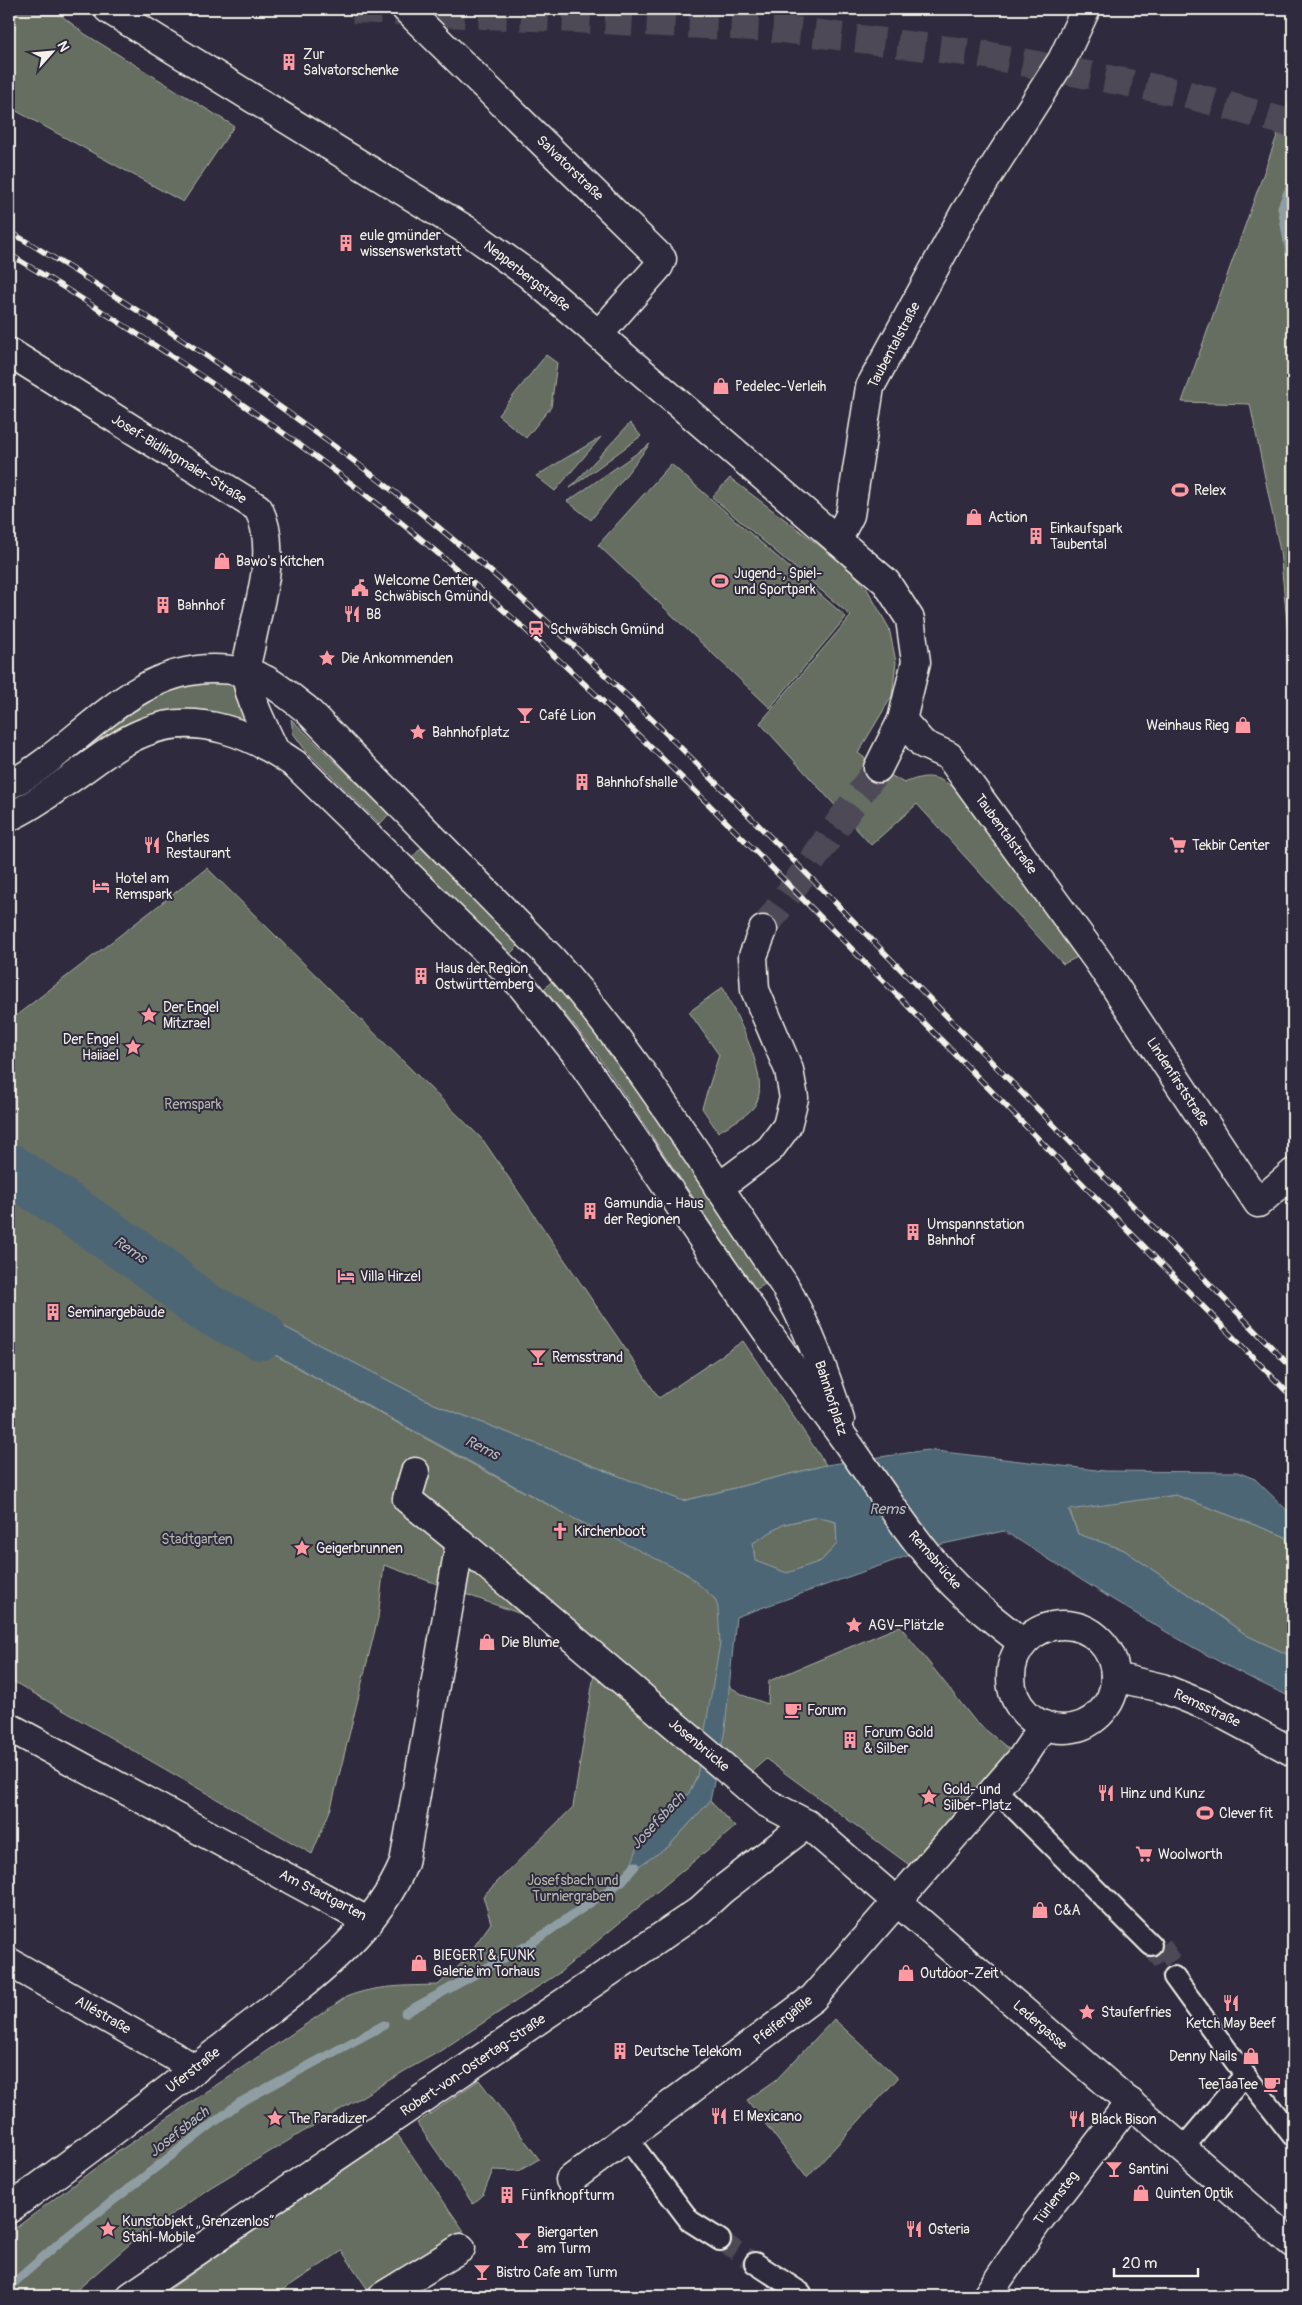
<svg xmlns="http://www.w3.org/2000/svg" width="1302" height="2305" viewBox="0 0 1302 2305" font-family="Pangolin,sans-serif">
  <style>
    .green { fill: #656e61; stroke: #acb0a4 }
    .water { fill: #4d6676; stroke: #909ea4; fill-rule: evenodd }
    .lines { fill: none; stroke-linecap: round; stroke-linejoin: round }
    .stream { stroke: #909ea4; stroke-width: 9 }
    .river { stroke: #4d6676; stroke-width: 50 }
    .pedestrian-tunnel { stroke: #4d4857; stroke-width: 20; stroke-dasharray: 20 10; stroke-linecap: butt }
    .minor-tunnel { stroke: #4d4857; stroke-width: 28; stroke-dasharray: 28 14; stroke-linecap: butt }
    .trunk-tunnel { stroke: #4d4857; stroke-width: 28; stroke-dasharray: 28 14; stroke-linecap: butt }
    .pedestrian-casing { stroke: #f4f1e8; stroke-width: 24 }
    .minor-casing { stroke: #f4f1e8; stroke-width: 31 }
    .secondary-casing { stroke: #f4f1e8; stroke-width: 31 }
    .pedestrian { stroke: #2f2a3d; stroke-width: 20 }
    .minor { stroke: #2f2a3d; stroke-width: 28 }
    .secondary { stroke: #2f2a3d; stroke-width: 28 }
    .rail-casing { stroke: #f4f1e8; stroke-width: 5.5 }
    .rail { stroke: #2f2a3d; stroke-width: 4; stroke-dasharray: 11; stroke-linecap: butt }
    .labels { text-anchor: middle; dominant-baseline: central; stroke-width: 4; stroke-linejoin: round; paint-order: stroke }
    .poi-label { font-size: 14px; fill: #f4f1e8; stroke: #2f2a3d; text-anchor: start }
    .street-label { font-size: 14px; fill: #f4f1e8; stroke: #2f2a3d }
    .park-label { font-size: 14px; fill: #b4b6ab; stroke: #2f2a3d }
    .water-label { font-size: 15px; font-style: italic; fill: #b1b9ba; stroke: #2f2a3d }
  </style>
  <rect width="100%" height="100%" fill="#2f2a3d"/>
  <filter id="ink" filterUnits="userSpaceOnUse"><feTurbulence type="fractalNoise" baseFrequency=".02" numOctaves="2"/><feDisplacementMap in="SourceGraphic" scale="10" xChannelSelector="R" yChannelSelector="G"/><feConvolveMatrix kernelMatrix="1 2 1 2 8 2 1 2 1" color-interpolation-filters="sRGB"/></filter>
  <g filter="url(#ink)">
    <!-- green -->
    <g class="green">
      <path d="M9 9H53L85 34 234 126 183 202 9 107Z"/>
      <path d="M1293 91V684L1280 551 1250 404 1182 402Z"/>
      <path d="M546 355 557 363 551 407 526 438 498 415Z"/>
      <path d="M630 423 641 436 569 489Z"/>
      <path d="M601 437 555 491 536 476Z"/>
      <path d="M650 444 591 520 567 501 571 499Z"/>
      <path d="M671 464 846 617 770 708 598 545Z"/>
      <path d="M730 478 849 568 867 589 889 628 896 662 892 696 858 753 878 768 904 783C925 775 932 774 952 786L1084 954 1063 964 917 804 871 845 760 723 851 616 712 497Z"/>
      <path d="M213 681 239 685 250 723 237 718 203 712 128 725 110 734 9 805V796L153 692Z"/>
      <path d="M291 719 389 814 380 824 306 751 293 733Z"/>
      <path d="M421 848 519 945 509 955 411 859Z"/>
      <path d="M207 868 483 1140 659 1398 743 1341 826 1465 683 1501 434 1404 269 1319 229 1293 200 1305 226 1328C341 1391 455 1456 571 1517 604 1535 698 1570 715 1599 726 1617 718 1658 716 1678L745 1696 768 1704 769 1681 900 1626 975 1721 1021 1759 912 1867 766 1759 741 1781 697 1776 689 1793 641 1839 668 1847 710 1801 735 1827 559 1973 437 2053 408 2069 211 2187 131 2243 70 2296H9V2233L106 2160 346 1997C376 1985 406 1986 438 1985L463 1962 491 1923 483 1896 573 1807 594 1674 535 1619 384 1565 378 1618 331 1808 312 1854 9 1679V1021Z"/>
      <path d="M552 981 602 1040 767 1283 755 1290 593 1048 544 989Z"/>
      <path d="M723 987C735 1015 775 1082 753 1108 744 1118 729 1125 718 1132L702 1108 719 1055 689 1012Z"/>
      <path d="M1176 1495 1284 1536 1293 1547V1657L1248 1636 1124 1550 1078 1534 1069 1509Z"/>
      <path d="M817 1517 836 1522 837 1544 821 1561 787 1574 755 1561 753 1542 784 1524Z"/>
      <path d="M834 2019 898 2078 807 2178 747 2100 776 2080Z"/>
      <path d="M479 2080 539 2159 519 2171 493 2170 483 2195 473 2204 417 2123Z"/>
      <path d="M395 2131 464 2231 370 2293 342 2251 274 2296H213L210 2292 203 2296H160Z"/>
    </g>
    <!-- water -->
    <path class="water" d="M229 1293 269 1319 434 1404 683 1501 826 1465 927 1450 1105 1471 1237 1472 1255 1479 1293 1516V1547L1284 1536 1176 1495 1069 1510 1078 1534 1124 1550 1248 1636 1293 1657V1698C1192 1653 1098 1590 1004 1531L938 1545 736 1617 725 1730 710 1801 668 1847 628 1873 641 1839 689 1793 697 1776 720 1643 718 1608 715 1599 687 1574 573 1518 226 1328 200 1305ZM817 1517 836 1522 837 1544 821 1561 787 1573 755 1561 753 1543 784 1524Z"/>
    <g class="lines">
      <!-- stream -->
      <g class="stream">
        <path d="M1293 180 1282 207 1293 271"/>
        <path d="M405 2013 530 1944 622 1881 635 1866"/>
        <path d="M9 2287 60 2242 239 2103 384 2025"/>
      </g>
      <!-- river -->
      <path class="river" d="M9 1168 159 1270 200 1305 261 1335"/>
      <!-- pedestrian-tunnel -->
      <g class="pedestrian-tunnel">
        <path d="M1151 1945 1174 1977"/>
        <path d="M1160 1958 1175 1948"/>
        <path d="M720 2240 755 2263"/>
      </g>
      <!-- minor-tunnel -->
      <path class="minor-tunnel" d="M763 930 878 768"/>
      <!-- trunk-tunnel -->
      <path class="trunk-tunnel" d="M353 9 773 28 981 54 1185 94 1293 124"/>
      <!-- pedestrian casing -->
      <g class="pedestrian-casing">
        <g id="pedestrian">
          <path d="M995 1789 1151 1945"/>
          <path d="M1174 1977 1245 2075 1293 2136"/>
          <path d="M627 2138 690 2221 720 2240"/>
          <path d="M1183 2148 1245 2075"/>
          <path d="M755 2263 801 2293"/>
        </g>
      </g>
      <!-- minor casing -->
      <g class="minor-casing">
        <g id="minor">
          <path d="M108 9 468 231 528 274 886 582 910 619 916 662 902 720 878 768"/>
          <path d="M406 9 662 259 659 266 599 334"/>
          <path d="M9 352 258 508C279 549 259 600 251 643 250 652 245 664 246 673 249 700 263 725 274 749"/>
          <path d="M837 540 850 515 870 387 965 212 1062 60 1086 9"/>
          <path d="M902 720 923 744 949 756 1098 961 1258 1203 1293 1173"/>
          <path d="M718 1188 770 1149 787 1126 794 1098 789 1070 755 990 753 956 763 930"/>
          <path d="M415 1472 407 1499 460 1542 765 1802 807 1824 1293 2244"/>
          <path d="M9 1727 369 1922"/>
          <path d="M9 1962 196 2069"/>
          <path d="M570 2180 813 1998 1021 1759 1044 1725"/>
          <path d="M9 2209C86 2152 163 2095 238 2035 301 1985 373 1938 404 1863L460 1542"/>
          <path d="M131 2296 699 1911 722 1890 807 1824"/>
          <path d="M383 2296 461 2248"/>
          <path d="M987 2296 1036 2224 1130 2102"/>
        </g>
      </g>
      <!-- secondary casing -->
      <g class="secondary-casing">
        <g id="secondary">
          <path d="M9 785C78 750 129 668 214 669 232 669 249 671 266 680 280 688 293 699 306 709L551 958C639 1056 709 1175 783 1283 808 1326 825 1373 840 1420"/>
          <path d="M9 817C29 808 46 796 64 783 90 766 116 743 145 732 196 711 252 734 295 764L522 986 577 1055C663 1181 748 1308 838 1430 871 1475 900 1523 936 1565 961 1595 992 1619 1023 1643"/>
          <circle cx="1063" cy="1677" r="52"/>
          <path d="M1115 1677 1162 1688 1207 1706 1293 1752"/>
        </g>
      </g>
      <!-- pedestrian -->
      <use href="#pedestrian" class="pedestrian"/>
      <!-- minor -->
      <use href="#minor" class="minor"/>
      <!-- secondary -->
      <use href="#secondary" class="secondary"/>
      <!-- rail casing -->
      <g class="rail-casing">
        <g id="rail">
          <path d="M9 231C150 315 287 406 416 509 580 641 727 793 875 943 1014 1085 1154 1227 1293 1369"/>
          <path d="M9 254C140 333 269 417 389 513 551 643 698 792 843 940 994 1093 1143 1246 1293 1398"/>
        </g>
      </g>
      <!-- rail -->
      <use href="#rail" class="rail"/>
    </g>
  </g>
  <!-- icons -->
  <defs>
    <g id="building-bare" transform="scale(1.35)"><path d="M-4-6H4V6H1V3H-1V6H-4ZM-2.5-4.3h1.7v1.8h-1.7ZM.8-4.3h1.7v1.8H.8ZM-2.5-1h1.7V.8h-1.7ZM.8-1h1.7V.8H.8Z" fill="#ff9aa2" stroke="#2f2a3d" stroke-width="2.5" paint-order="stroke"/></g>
    <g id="shop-bare" transform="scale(1.35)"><path d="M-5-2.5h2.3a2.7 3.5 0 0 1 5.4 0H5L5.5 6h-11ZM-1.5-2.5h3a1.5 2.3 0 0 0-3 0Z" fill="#ff9aa2" stroke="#2f2a3d" stroke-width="2.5" paint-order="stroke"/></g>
    <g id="stadium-bare" transform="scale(1.35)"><path d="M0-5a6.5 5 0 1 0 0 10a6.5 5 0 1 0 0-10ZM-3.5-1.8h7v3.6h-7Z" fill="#ff9aa2" stroke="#2f2a3d" stroke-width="2.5" paint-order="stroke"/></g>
    <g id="civic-bare" transform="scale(1.35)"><path d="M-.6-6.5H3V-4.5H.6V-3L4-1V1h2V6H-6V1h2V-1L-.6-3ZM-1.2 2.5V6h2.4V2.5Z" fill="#ff9aa2" stroke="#2f2a3d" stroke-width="2.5" paint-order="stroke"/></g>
    <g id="restaurant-bare" transform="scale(1.35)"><path d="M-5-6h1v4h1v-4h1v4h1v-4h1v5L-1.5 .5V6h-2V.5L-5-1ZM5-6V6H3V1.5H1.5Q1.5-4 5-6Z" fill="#ff9aa2" stroke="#2f2a3d" stroke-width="2.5" paint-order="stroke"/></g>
    <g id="station-bare" transform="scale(1.35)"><path d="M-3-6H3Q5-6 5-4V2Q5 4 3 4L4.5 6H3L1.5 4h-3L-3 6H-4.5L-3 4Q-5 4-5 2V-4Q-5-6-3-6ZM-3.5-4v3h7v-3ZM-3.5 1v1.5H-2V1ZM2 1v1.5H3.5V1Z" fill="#ff9aa2" stroke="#2f2a3d" stroke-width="2.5" paint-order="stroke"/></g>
    <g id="sight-bare" transform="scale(1.35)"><path d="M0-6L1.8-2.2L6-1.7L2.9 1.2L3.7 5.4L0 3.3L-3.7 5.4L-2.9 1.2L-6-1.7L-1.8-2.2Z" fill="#ff9aa2" stroke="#2f2a3d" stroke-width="2.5" paint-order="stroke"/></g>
    <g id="bar-bare" transform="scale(1.35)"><path d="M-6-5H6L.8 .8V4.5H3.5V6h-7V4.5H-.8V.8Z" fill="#ff9aa2" stroke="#2f2a3d" stroke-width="2.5" paint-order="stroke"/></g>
    <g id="supermarket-bare" transform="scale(1.35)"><path d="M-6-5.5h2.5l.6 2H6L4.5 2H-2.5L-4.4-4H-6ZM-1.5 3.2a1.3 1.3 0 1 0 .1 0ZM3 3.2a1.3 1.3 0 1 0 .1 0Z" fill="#ff9aa2" stroke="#2f2a3d" stroke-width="2.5" paint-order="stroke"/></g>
    <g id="hotel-bare" transform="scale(1.35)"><path d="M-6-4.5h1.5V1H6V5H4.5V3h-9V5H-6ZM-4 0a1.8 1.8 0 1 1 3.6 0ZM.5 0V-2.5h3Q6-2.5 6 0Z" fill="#ff9aa2" stroke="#2f2a3d" stroke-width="2.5" paint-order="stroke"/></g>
    <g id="church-bare" transform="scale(1.35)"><path d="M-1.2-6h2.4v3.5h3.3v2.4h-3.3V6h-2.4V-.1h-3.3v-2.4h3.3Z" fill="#ff9aa2" stroke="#2f2a3d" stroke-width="2.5" paint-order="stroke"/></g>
    <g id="cafe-bare" transform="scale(1.35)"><path d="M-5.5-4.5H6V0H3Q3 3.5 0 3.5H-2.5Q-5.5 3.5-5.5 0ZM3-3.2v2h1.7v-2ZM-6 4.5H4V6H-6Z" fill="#ff9aa2" stroke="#2f2a3d" stroke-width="2.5" paint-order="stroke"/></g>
  </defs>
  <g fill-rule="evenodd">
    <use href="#building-bare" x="289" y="62"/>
    <use href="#building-bare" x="346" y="243"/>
    <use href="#shop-bare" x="721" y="386"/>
    <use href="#stadium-bare" x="1180" y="490"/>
    <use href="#shop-bare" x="974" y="517"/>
    <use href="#building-bare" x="1036" y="536"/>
    <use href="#shop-bare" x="222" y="561"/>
    <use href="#stadium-bare" x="720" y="581"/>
    <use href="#civic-bare" x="360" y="588"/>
    <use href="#building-bare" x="163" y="605"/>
    <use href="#restaurant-bare" x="352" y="614"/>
    <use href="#station-bare" x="536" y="629"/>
    <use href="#sight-bare" x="327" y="658"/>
    <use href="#bar-bare" x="525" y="715"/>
    <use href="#shop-bare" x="1243" y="725"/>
    <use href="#sight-bare" x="418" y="732"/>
    <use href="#building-bare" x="582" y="782"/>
    <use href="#restaurant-bare" x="152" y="845"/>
    <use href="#supermarket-bare" x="1178" y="845"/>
    <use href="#hotel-bare" x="101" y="886"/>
    <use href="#building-bare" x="421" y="976"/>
    <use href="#sight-bare" x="149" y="1015"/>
    <use href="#sight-bare" x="133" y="1047"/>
    <use href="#building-bare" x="590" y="1211"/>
    <use href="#building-bare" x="913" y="1232"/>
    <use href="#hotel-bare" x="346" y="1276"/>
    <use href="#building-bare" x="53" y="1312"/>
    <use href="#bar-bare" x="538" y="1357"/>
    <use href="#church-bare" x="560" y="1531"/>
    <use href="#sight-bare" x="302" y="1548"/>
    <use href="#sight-bare" x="854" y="1625"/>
    <use href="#shop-bare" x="487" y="1642"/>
    <use href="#cafe-bare" x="793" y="1710"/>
    <use href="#building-bare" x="850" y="1740"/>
    <use href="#restaurant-bare" x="1106" y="1793"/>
    <use href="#sight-bare" x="929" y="1797"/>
    <use href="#stadium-bare" x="1205" y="1813"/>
    <use href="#supermarket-bare" x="1144" y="1854"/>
    <use href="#shop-bare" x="1040" y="1910"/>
    <use href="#shop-bare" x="419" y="1963"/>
    <use href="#shop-bare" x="906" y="1973"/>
    <use href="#restaurant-bare" x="1231" y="2003"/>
    <use href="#sight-bare" x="1087" y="2012"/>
    <use href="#building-bare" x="620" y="2051"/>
    <use href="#shop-bare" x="1251" y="2056"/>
    <use href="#cafe-bare" x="1272" y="2084"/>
    <use href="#restaurant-bare" x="719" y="2116"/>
    <use href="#sight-bare" x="275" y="2118"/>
    <use href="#restaurant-bare" x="1077" y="2119"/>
    <use href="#bar-bare" x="1114" y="2169"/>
    <use href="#shop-bare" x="1141" y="2193"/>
    <use href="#building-bare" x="507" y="2195"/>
    <use href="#sight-bare" x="108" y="2229"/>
    <use href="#restaurant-bare" x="914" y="2229"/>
    <use href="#bar-bare" x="523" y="2240"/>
    <use href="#bar-bare" x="482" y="2272"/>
  </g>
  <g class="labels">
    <!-- poi labels -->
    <g class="poi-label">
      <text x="303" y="54">Zur<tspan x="303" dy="16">Salvatorschenke</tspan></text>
      <text x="360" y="235">eule gmünder<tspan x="360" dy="16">wissenswerkstatt</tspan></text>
      <text x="735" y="386">Pedelec-Verleih</text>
      <text x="1194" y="490">Relex</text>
      <text x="988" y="517">Action</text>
      <text x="1050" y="528">Einkaufspark<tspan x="1050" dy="16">Taubental</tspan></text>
      <text x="236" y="561">Bawo's Kitchen</text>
      <text x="734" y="573">Jugend-, Spiel-<tspan x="734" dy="16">und Sportpark</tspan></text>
      <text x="374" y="580">Welcome Center<tspan x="374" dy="16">Schwäbisch Gmünd</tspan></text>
      <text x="177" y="605">Bahnhof</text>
      <text x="366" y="614">B8</text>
      <text x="550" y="629">Schwäbisch Gmünd</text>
      <text x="341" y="658">Die Ankommenden</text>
      <text x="539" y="715">Café Lion</text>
      <text x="1229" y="725" text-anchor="end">Weinhaus Rieg</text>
      <text x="432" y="732">Bahnhofplatz</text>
      <text x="596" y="782">Bahnhofshalle</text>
      <text x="166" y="837">Charles<tspan x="166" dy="16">Restaurant</tspan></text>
      <text x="1192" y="845">Tekbir Center</text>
      <text x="115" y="878">Hotel am<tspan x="115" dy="16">Remspark</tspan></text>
      <text x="435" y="968">Haus der Region<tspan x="435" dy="16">Ostwürttemberg</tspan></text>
      <text x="163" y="1007">Der Engel<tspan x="163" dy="16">Mitzrael</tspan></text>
      <text x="119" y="1039" text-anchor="end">Der Engel<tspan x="119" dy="16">Haiiael</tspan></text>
      <text x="604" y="1203">Gamundia - Haus<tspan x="604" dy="16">der Regionen</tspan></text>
      <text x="927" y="1224">Umspannstation<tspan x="927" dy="16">Bahnhof</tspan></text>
      <text x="360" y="1276">Villa Hirzel</text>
      <text x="67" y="1312">Seminargebäude</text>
      <text x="552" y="1357">Remsstrand</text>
      <text x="574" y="1531">Kirchenboot</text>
      <text x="316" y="1548">Geigerbrunnen</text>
      <text x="868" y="1625">AGV–Plätzle</text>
      <text x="501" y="1642">Die Blume</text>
      <text x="807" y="1710">Forum</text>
      <text x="864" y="1732">Forum Gold<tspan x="864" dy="16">&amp; Silber</tspan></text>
      <text x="943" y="1789">Gold- und<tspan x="943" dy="16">Silber-Platz</tspan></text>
      <text x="1120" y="1793">Hinz und Kunz</text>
      <text x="1219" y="1813">Clever fit</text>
      <text x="1158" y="1854">Woolworth</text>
      <text x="1054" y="1910">C&amp;A</text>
      <text x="433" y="1955">BIEGERT &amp; FUNK<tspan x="433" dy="16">Galerie im Torhaus</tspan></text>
      <text x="920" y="1973">Outdoor-Zeit</text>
      <text x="1101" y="2012">Stauferfries</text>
      <text x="1231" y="2023" text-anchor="middle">Ketch May Beef</text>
      <text x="634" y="2051">Deutsche Telekom</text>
      <text x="1237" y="2056" text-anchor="end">Denny Nails</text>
      <text x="1258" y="2084" text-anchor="end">TeeTaaTee</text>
      <text x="733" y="2116">El Mexicano</text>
      <text x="289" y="2118">The Paradizer</text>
      <text x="1091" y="2119">Black Bison</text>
      <text x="1128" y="2169">Santini</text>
      <text x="1155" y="2193">Quinten Optik</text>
      <text x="521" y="2195">Fünfknopfturm</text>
      <text x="122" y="2221">Kunstobjekt „Grenzenlos“<tspan x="122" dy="16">Stahl-Mobile</tspan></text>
      <text x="928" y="2229">Osteria</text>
      <text x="537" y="2232">Biergarten<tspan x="537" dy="16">am Turm</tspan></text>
      <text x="496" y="2272">Bistro Cafe am Turm</text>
    </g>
    <!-- street labels -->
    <g class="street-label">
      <text transform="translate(570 168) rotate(44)">Salvatorstraße</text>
      <text transform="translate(527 276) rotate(38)">Nepperbergstraße</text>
      <text transform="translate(894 345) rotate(-62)">Taubentalstraße</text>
      <text transform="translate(179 459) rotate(32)">Josef-Bidlingmaier-Straße</text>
      <text transform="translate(1006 834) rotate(54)">Taubentalstraße</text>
      <text transform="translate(1178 1082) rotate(57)">Lindenfirststraße</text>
      <text transform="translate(831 1398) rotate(72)">Bahnhofplatz</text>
      <text transform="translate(935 1560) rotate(49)">Remsbrücke</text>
      <text transform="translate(1207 1708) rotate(25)">Remsstraße</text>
      <text transform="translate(699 1745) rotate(40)">Josenbrücke</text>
      <text transform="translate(323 1895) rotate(27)">Am Stadtgarten</text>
      <text transform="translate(103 2015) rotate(30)">Alléstraße</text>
      <text transform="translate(783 2020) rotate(-38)">Pfeifergäßle</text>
      <text transform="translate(1040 2025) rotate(41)">Ledergasse</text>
      <text transform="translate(473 2065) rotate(-34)">Robert-von-Ostertag-Straße</text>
      <text transform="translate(193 2070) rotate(-38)">Uferstraße</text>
      <text transform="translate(1056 2198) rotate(-53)">Türlensteg</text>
    </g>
    <!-- park labels -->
    <g class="park-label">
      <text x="193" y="1104">Remspark</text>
      <text x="197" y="1539">Stadtgarten</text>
      <text x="573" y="1880">Josefsbach und<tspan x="573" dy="16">Turniergraben</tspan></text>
    </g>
    <!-- water labels -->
    <g class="water-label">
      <text transform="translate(130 1250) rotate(34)">Rems</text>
      <text transform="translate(482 1448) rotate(27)">Rems</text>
      <text x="887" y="1509">Rems</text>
      <text transform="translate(658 1821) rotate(-47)">Josefsbach</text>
      <text transform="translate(179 2132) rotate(-38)">Josefsbach</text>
    </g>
  </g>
  <!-- margin -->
  <rect width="1302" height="2305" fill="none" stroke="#2f2a3d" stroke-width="30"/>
  <rect x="15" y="15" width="1272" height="2275" fill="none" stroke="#f4f1e8" stroke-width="2" filter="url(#ink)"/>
  <!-- north arrow -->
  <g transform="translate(52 52) rotate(63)" stroke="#2f2a3d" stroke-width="4" paint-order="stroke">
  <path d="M0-4L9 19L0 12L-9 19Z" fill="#f4f1e8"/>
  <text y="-8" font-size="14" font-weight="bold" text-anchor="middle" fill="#f4f1e8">N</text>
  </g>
  <!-- scale -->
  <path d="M1114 2268v8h84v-8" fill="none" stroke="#f4f1e8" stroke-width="2.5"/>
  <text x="1122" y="2268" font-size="15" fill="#f4f1e8" stroke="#2f2a3d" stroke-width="4" paint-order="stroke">20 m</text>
</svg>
